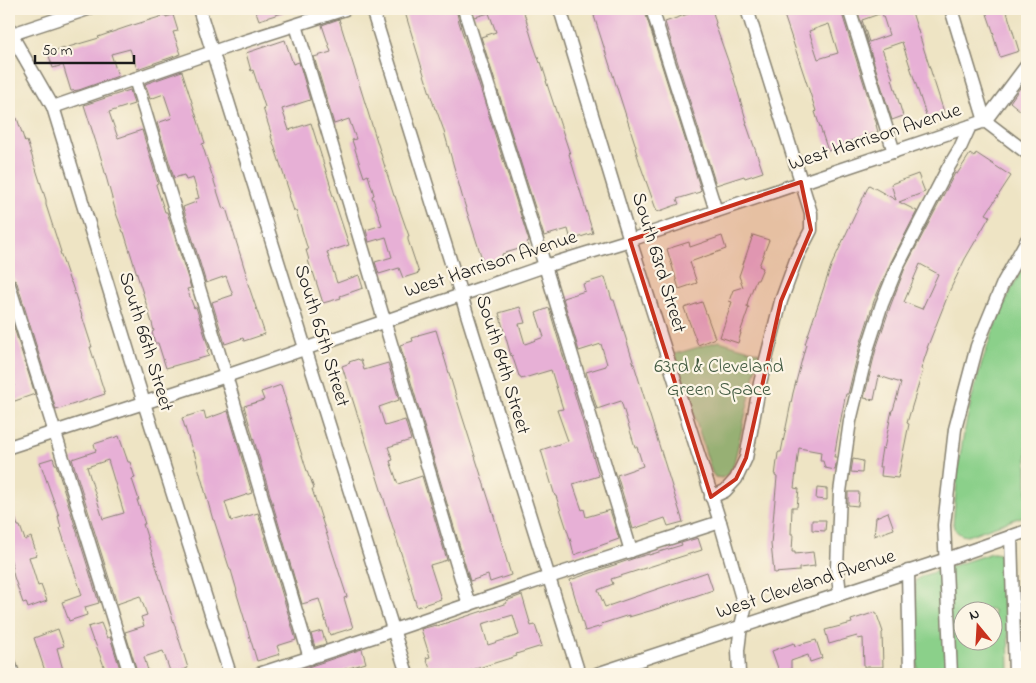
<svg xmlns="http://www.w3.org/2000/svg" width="1036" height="683" viewBox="0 0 1036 683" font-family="'Indie Flower',sans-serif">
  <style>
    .green { fill: #8bd08a; stroke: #547653; fill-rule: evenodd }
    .building { fill: #e7b0d6; fill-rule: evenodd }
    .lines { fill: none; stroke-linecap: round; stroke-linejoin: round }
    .minor-casing { stroke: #858070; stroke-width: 15 }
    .minor { stroke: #fff; stroke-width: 12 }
    .marked { fill: #c8321e; fill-opacity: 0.2; stroke: #c8321e; stroke-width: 4; stroke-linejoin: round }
    .labels { text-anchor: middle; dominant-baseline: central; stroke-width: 4.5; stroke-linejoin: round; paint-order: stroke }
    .street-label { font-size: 20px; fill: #1c1c1c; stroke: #fcf5e5 }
    .park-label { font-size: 20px; fill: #435b42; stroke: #fcf5e5 }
  </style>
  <rect width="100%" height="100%" fill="#fcf5e5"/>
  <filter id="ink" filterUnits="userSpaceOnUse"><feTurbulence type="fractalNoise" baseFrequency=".02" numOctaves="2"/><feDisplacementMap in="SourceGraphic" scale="10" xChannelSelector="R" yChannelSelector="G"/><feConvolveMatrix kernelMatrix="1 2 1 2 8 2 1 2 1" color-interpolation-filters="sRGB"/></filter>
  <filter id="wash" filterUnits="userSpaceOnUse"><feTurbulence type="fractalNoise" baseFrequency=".0096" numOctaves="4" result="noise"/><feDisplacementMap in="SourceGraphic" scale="20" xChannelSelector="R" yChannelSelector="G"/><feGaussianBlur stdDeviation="1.12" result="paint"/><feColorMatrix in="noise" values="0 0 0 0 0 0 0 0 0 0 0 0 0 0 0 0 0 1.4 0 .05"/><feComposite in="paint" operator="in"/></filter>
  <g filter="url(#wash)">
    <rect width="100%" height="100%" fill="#eee4c4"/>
    <!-- green -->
    <g class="green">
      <path d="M1027 260V515L967 536C958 535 955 531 953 524 955 506 956 488 958 470 968 397 990 324 1027 260Z"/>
      <path d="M719 341 760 353 733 467 727 475 722 478 715 477 712 473 675 354Z"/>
      <path d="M992 553C1001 553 1004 557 1007 564L1009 674H917L915 585 916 580 922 576ZM964 610H994V640H964Z"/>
    </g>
    <g id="blocks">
      <!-- building -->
      <g class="building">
        <path d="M255 9H288L289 11 259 20Z"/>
        <path d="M404 9H456L459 22 529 241 527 242 529 246 502 254 503 259 484 265 463 199 443 128 436 109H435L421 65Z"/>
        <path d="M472 9H523L533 43 540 63 541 62 547 81H546L570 154H569L593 233 571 240 568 229 544 236 481 37 496 32 489 13 475 17Z"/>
        <path d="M593 9H644L701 190 700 191V192L677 199 679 204 657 212 641 167 635 148 636 147 594 16H595Z"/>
        <path d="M702 9H712L716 23 715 24 732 72 747 123H746L763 172 745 178 744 176 716 185 665 22Z"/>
        <path d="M782 9H840L841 14H842L877 125H876L878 132 847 142V144L828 151 815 112 816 111ZM829 24 838 53 818 59 809 31Z"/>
        <path d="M857 9H911L944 112 927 118 902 42 882 49 893 79H892L903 116 892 120ZM882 13 889 35 869 42 862 20Z"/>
        <path d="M992 9H1006L1019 51 1000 57 993 35 994 34 986 11Z"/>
        <path d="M166 15V17L173 15 178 31 173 32 181 54 137 69 130 49 111 54 118 76 79 90 71 91 63 65 53 68 48 53 99 38 98 37 127 27Z"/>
        <path d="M339 19 394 196H395L404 222 409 236H408V240L419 273 403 278 399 268 379 274 375 262 392 257 386 237 369 242 366 230 382 225 372 196 374 195 368 175 364 177 352 140 356 139 349 119 334 124 314 57 331 52 322 25Z"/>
        <path d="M285 40 293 64 299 62 310 100 282 109 289 130 311 123 331 187H330L349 245 327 252 337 283 359 275 363 288 340 296 341 298 323 303 313 272 312 273 308 260H309L306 250H308L296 211H294L289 195 290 194 271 136H272L263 108 265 107 253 70 251 71 246 53Z"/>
        <path d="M182 71 205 143 202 144 223 209 226 208 248 280 247 281 265 334 244 341 243 338 225 344 212 302 233 295 226 276 206 283 183 207 196 202 195 199 199 198 193 178 186 180 184 175 174 178 157 123 172 118 164 94 150 99 145 84Z"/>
        <path d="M1027 78V116L1010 102Z"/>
        <path d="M130 90 134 104 109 112 118 138 142 130 158 183 156 184V185L165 212H167L191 288 187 289 194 308 196 307 209 349 207 350 209 356 166 368 158 343H155L152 332 154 331 152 323 124 232H123L116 213 101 158 84 105Z"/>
        <path d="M17 118 25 142 27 141 46 200V205L61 252H60L70 282H71L92 347H90L105 394 56 410 17 283 14 279 9 277V121Z"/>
        <path d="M976 153 1011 176 986 214 990 216 965 259 950 290 927 348H928L921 369 923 370 907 423 909 424 898 478 881 476 882 467H879L882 448 884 449 892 410H893L901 383 879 376 874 400 864 398 876 349 890 307 905 268 955 173 957 174 970 154 974 157ZM920 264 938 274 922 309 904 302Z"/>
        <path d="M918 174 925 192 899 202 917 211 891 262 874 301 860 345 848 394H846L845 398 838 434 834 457H837L835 470 825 468 823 461H820L821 452 799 448 794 488 799 489 797 507H792L791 534H793L792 552H795V554L813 552 815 566 799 568V571L774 573 771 544 777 477 775 476 778 453 779 452H781L793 393 806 344H805L831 266 869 185 896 200 891 184Z"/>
        <path d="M753 235 769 240 759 266 763 268 758 280H756L748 301 747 307H749L740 333H741L738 343 720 337 732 302 729 301 733 290 743 287 739 276Z"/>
        <path d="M722 236 726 249 690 262 697 283 679 289 667 249 689 242 690 247Z"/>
        <path d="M605 277 612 300H614L683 522 668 526 665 518 633 529 617 475 643 466 637 447H635L621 401 597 409 586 372 606 366V364H607L601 344 579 351 563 298 585 291 583 284Z"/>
        <path d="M702 302 715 338 698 345 684 308Z"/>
        <path d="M520 307 525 323 519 324 525 344 544 337 536 313 549 308 599 476 573 484 582 510 584 509 586 517 610 510 619 539 574 555 571 542 556 496H555L541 450 568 441 557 410 563 409 551 370 521 379 520 376H519L512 355 511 356 499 313Z"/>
        <path d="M9 312 35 394 9 403V388L14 386 9 370Z"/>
        <path d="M436 330 458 403 494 516 511 575 490 582 488 575 470 581 400 345 413 341 412 338 419 336 418 335Z"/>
        <path d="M358 359 359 360H361L364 370 388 363 399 400 379 407 385 426 405 420 411 440 388 447 393 460 390 461 398 484 422 476 447 560 430 565 441 599 417 607 411 588H412L342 366 350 363 349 362Z"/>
        <path d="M281 385 286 401H285L305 465 309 477H310L314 489H312L347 597 344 598 353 628 330 635 319 599 302 604 244 406 264 400 261 392Z"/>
        <path d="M204 411 206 419 228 411 252 493 225 502 231 521 258 513 296 640 277 646 280 654 257 661 236 591H237L231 570H230L214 520H213L194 452 193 453 182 418Z"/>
        <path d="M119 436 128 462H130L135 478 132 479 139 500H137L145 524H143L188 668 171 674 163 651 144 657 149 674H138L125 632 144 626 141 617 147 615 140 596 117 604 72 459 96 451 94 444ZM108 460 124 513 103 519 87 467Z"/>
        <path d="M53 458 55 464H56L99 603 85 607 87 615 69 621 62 602 82 595 60 528H61L58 516H59L40 462Z"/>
        <path d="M853 459 863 461 862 473 851 472Z"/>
        <path d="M817 488 827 489V500L816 499Z"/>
        <path d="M848 492H859L858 506 848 505Z"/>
        <path d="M10 503 18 526H20L25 540 31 537 37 555 29 557 38 586 41 585 47 601 28 608 26 602 23 603 14 577 12 569 13 568 9 554V504Z"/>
        <path d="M888 512 894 529 874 536 876 517Z"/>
        <path d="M812 520H826L825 531 812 530Z"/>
        <path d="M698 538 702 550 611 579 613 584 598 590 605 607 707 572 713 590 653 610 629 617V615L601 624 602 626 585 631 570 580 635 558 649 554V555L682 545 681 543Z"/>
        <path d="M522 595 531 626 535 625 542 646 516 654 517 656 459 674H432L426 658 430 657 421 629 436 625 437 626 507 603 506 601ZM513 615 519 635 488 645 482 624Z"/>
        <path d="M876 612 883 632 882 633 883 667H864L863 638 858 639 857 636 829 644 825 630 852 623 851 620Z"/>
        <path d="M101 623 107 638 110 637 121 672 115 674H107L94 640 93 641 88 627Z"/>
        <path d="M58 629 64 646 57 648 63 670 50 674H46L34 638Z"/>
        <path d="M322 631 326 644 315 647 311 634Z"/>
        <path d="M816 640 822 658 810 662 808 655 791 661V674H780L772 651 794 643 795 646Z"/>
        <path d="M362 649 366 663 329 674H294L293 672Z"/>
      </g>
    </g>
  </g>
  <g filter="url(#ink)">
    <use href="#blocks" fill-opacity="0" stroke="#858070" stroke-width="1"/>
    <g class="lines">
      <!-- minor casing -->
      <g class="minor-casing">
        <g id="minor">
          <path d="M199 9 407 674"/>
          <path d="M372 9 579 674"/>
          <path d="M464 9 545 266 631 551"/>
          <path d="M560 9 630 240 720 522 745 609 741 626 738 650 739 674"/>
          <path d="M652 9 716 211"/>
          <path d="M849 9 894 152"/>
          <path d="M951 9 985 121 1027 153"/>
          <path d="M296 25 469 605"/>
          <path d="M9 27 11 34 53 107 144 403 230 674"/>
          <path d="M9 35 88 9"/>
          <path d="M135 79 226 376 310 658"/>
          <path d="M53 107 227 47 345 9"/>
          <path d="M9 285 130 674"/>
          <path d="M9 447 226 376 545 266 630 240 985 121 1027 65"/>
          <path d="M711 497 725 491 736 479 746 458 760 383 781 301 797 257 811 230V213L747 9"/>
          <path d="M1011 536 1015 674"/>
          <path d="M908 571 910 674"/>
          <path d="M840 593 837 568 840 492 850 421 868 347 882 304 898 265 948 168 960 148 970 126"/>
          <path d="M9 662 13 674"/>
          <path d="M259 674 376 636 549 577 720 522"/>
          <path d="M597 674 944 560 1027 531"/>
          <path d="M951 674 944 525 955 429 977 346 1003 283 1027 240"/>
        </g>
      </g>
      <!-- minor -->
      <use href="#minor" class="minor"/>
    </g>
  </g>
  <!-- marked area -->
  <path class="marked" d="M801 182 811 230 781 301 746 458 736 479 711 497 630 240Z"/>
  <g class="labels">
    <!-- street labels -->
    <g class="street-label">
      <text transform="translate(875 138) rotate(-18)">West Harrison Avenue</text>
      <text transform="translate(658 263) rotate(73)">South 63rd Street</text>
      <text transform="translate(491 265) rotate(-18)">West Harrison Avenue</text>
      <text transform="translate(321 336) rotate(73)">South 65th Street</text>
      <text transform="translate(145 342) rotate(73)">South 66th Street</text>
      <text transform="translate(502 365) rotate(73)">South 64th Street</text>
      <text transform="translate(806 585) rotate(-18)">West Cleveland Avenue</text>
    </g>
    <!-- park labels -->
    <g class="park-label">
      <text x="719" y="367">63rd &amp; Cleveland<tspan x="719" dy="23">Green Space</tspan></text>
    </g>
  </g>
  <!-- margin -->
  <rect width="1036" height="683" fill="none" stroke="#fcf5e5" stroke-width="30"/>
  <!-- north arrow -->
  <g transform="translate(978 626) rotate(342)"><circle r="24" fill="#fcf5e5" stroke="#a29e95"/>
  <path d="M0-4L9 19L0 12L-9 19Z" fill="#c8321e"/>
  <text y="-8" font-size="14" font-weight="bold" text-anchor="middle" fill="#1c1c1c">N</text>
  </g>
  <!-- scale -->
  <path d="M35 55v8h99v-8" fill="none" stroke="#1c1c1c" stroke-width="2.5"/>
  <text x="42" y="55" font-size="15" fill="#1c1c1c" stroke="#fcf5e5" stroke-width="4" paint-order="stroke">50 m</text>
</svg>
